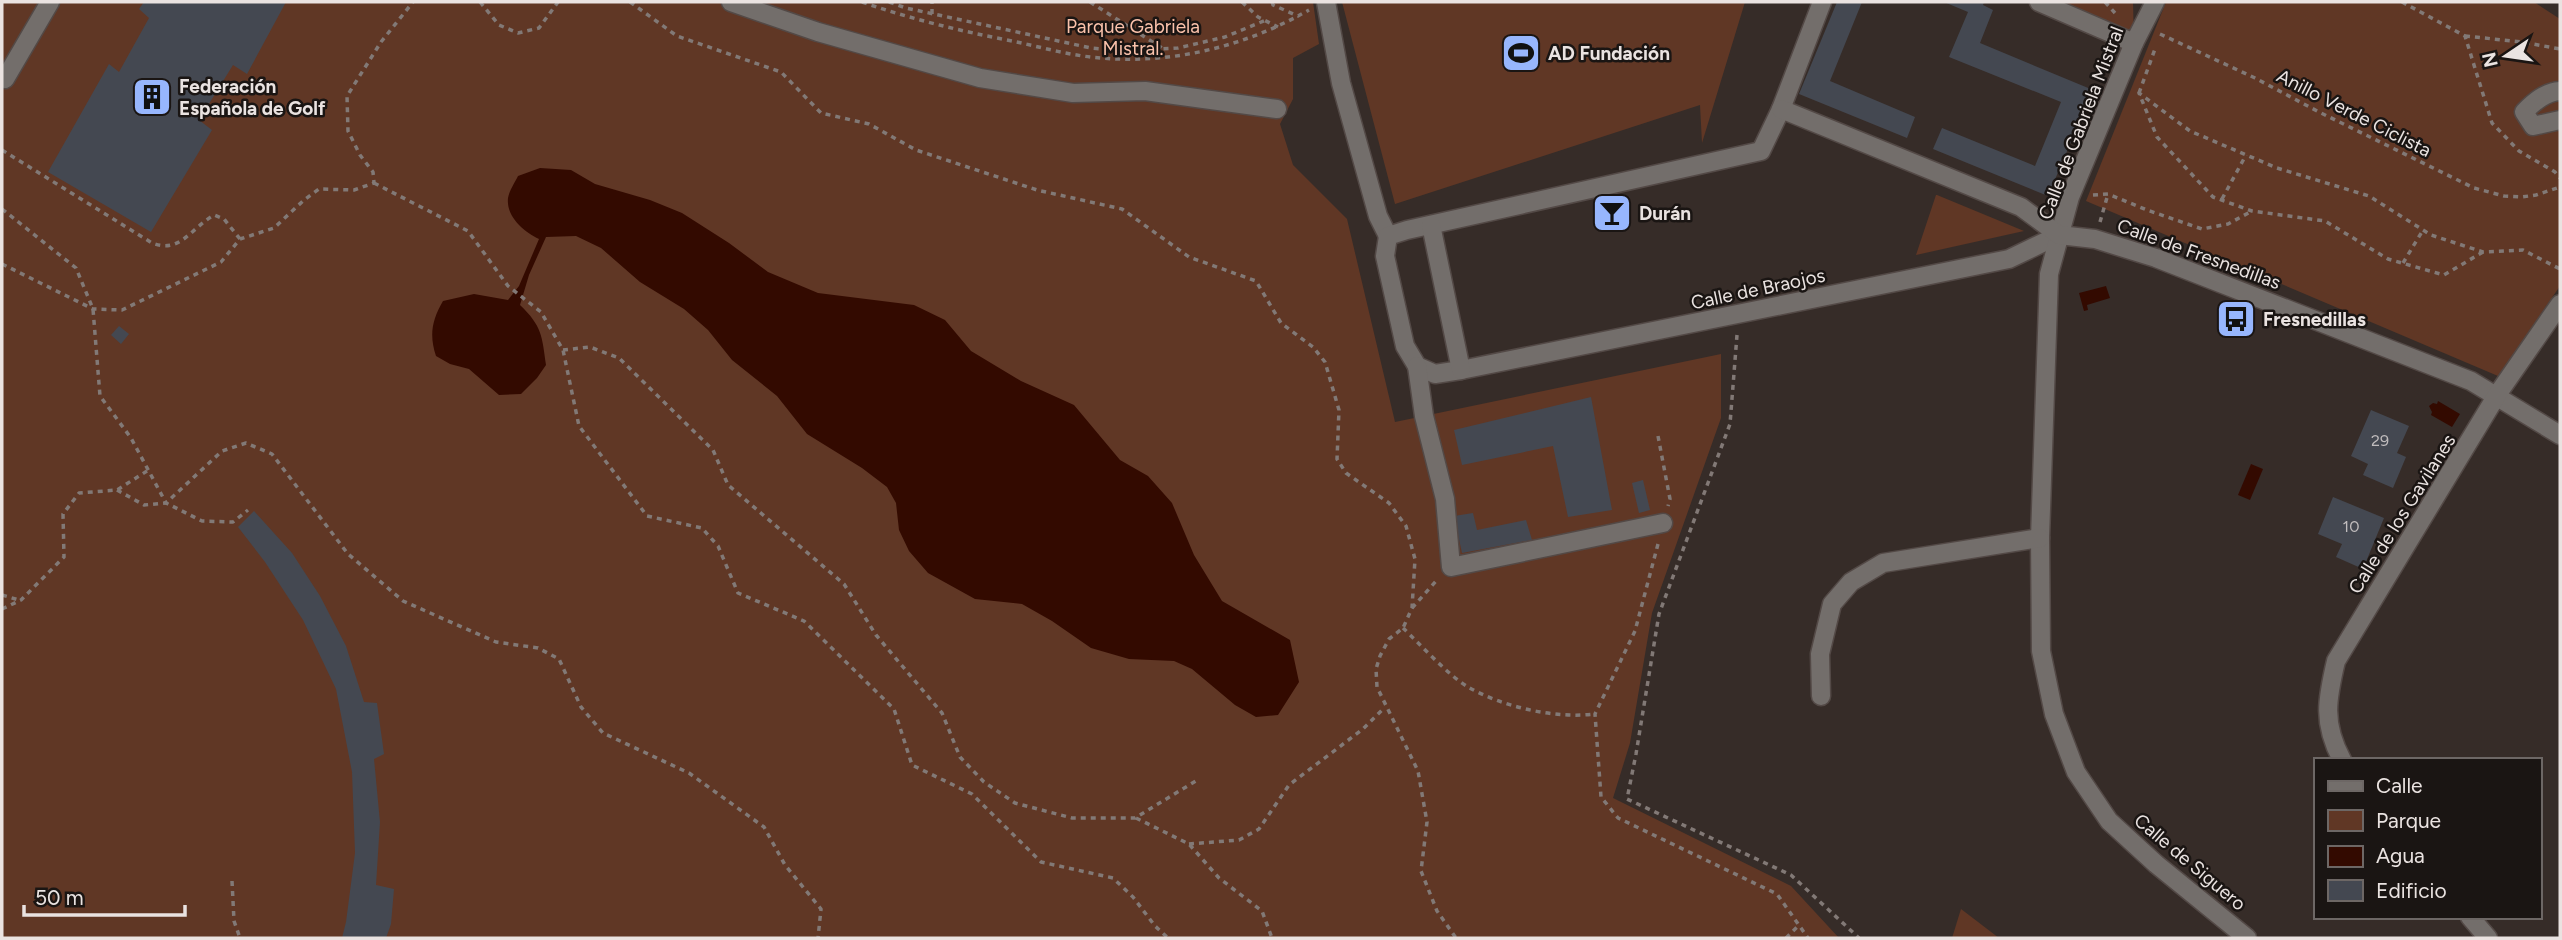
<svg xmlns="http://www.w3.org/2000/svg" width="2562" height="940" viewBox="0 0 2562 940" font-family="Figtree,sans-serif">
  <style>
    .green { fill: #603725 }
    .water { fill: #330a00 }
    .building { fill: #444851 }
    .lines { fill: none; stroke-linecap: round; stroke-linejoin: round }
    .minor-casing { stroke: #534946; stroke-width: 21 }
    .path { stroke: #827976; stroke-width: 3.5; stroke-dasharray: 5 5; stroke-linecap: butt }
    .minor { stroke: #736e6b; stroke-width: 18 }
    .labels { text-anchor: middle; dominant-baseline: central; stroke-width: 5; stroke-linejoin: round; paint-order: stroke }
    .number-label { font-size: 16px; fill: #c0bcbd }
    .park-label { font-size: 19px; fill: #fbc2ab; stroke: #1a1513 }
    .poi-label { font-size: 19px; font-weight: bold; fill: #eae3e1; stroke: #1a1513; text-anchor: start }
    .street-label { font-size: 19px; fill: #eae3e1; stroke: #1a1513 }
  </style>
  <rect width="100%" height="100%" fill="#362c28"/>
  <!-- green -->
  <g class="green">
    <path d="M2 2H1313L1319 44 1293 58V99L1280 124 1293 165 1347 219 1395 422 1721 354V418L1652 613 1630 743 1613 798 1791 886 1839 938H2Z"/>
    <path d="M1342 2H1745L1702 143 1700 105 1395 204Z"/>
    <path d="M2048 2H2133L2134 43Z"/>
    <path d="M2166 2H2534L2560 19V286L2498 376 2086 201Z"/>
    <path d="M1936 195H1937L2024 231 1916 255Z"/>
    <path d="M1961 909 1999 938H1952Z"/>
  </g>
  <!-- water -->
  <g class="water">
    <path d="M540 168 571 170 595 184 650 200 682 213 729 243 768 272 818 293 914 305 945 320 971 351 1021 381 1074 405 1120 460 1148 476 1172 503 1194 555 1222 601 1290 640 1299 682 1278 715 1256 717 1235 705 1192 669 1174 661 1129 659 1091 648 1052 621 1022 604 975 599 928 573 909 551 899 530 896 503 887 487 862 468 807 434 777 396 732 360 708 330 684 309 640 282 601 248 576 236 546 237 529 275 520 305C542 326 542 336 546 365L537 378 521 394 499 395 469 369 450 364 436 356C429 335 432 320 443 301L474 294 508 300 519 286 539 239C524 232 506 217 508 198 509 191 515 182 518 176Z"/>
    <path d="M2106 286 2110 298 2087 305 2088 310 2084 311 2079 293Z"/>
    <path d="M2438 401 2460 414 2452 427 2431 415 2432 412 2429 406 2433 403 2437 404Z"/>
    <path d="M2251 464 2263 469 2250 500 2238 495Z"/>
  </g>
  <!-- building -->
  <g class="building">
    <path d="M144 2H286L247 74 233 65 199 120 212 130 151 232 48 172 109 64 119 72 149 18 139 9Z"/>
    <path d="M1837 2H1862L1830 81 1915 117 1907 138 1799 94Z"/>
    <path d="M1944 2H1984L1983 5 1993 10 1980 43 2093 90 2048 196 1933 149 1942 128 2035 166 2061 102 1949 57 1968 12Z"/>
    <path d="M119 326 129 334 121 344 111 335Z"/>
    <path d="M1591 397 1612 510 1568 517 1553 446 1462 465 1454 430Z"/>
    <path d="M2371 410 2409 426 2397 453 2406 457 2393 488 2363 475 2368 464 2351 456Z"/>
    <path d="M1643 480 1650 510 1639 513 1632 483Z"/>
    <path d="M2333 497 2384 518 2363 569 2336 557 2342 544 2318 534Z"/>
    <path d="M254 511 292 553 320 596 346 646 364 702 377 703 384 754 374 759 380 822 376 885 394 889 391 924 386 938H342L346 922 355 853 352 772 336 689 303 620 265 562 238 527Z"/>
    <path d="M1473 513 1477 530 1526 520 1532 540 1462 553 1454 516Z"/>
  </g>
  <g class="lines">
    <!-- minor casing -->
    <g class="minor-casing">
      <g id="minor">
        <path d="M731 2 818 32 980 78 1073 93 1145 91 1277 109"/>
        <path d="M1326 2 1341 83 1378 216 1388 236"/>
        <path d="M1822 2 1781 109 1761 151 1407 230 1388 236 1385 256 1405 346 1417 366 1435 374 1461 370 2009 259 2059 235"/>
        <path d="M2039 2 2134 43"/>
        <path d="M2155 2 2134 43 2070 197 2049 274 2040 538 2041 651 2054 714 2076 772 2109 821 2156 864 2247 938"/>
        <path d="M5 79 50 2"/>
        <path d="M2560 91C2545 92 2534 102 2524 112L2533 126 2560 120"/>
        <path d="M1781 109 2021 207 2059 235 2095 239 2156 258 2471 381 2560 435"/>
        <path d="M1431 225 1461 370"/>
        <path d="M1417 366 1424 416 1445 499 1451 567 1663 523"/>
        <path d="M1821 696 1820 654 1832 604 1851 582 1883 563 2040 538"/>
        <path d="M2342 760C2322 723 2327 699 2336 661L2497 395 2560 304"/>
        <path d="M2470 917 2488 938"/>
      </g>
    </g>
    <!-- path -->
    <g class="path">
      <path d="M480 2 499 25 518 33 539 28 558 2"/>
      <path d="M630 2 677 36 781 72 821 113 869 124 916 150 1037 190 1122 209 1189 257 1256 281 1281 323 1313 347 1325 362 1339 410 1337 459 1346 473 1389 503 1406 526 1415 559 1412 608 1403 628 1389 639 1380 656 1376 669 1377 687 1418 771 1427 822 1421 871 1437 911 1456 938"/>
      <path d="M862 2C911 19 960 31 1012 41 1041 47 1071 56 1101 58 1169 64 1238 48 1298 16"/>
      <path d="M889 2 906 8 1091 48 1125 51 1178 48 1225 37 1266 20"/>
      <path d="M1090 2 1162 48"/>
      <path d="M1242 2 1258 17 1278 27"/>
      <path d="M1272 2 1273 5 1298 16 1309 10"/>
      <path d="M2105 2 2115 13"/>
      <path d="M2402 2 2465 36 2492 123 2519 151 2555 172 2560 178"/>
      <path d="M932 14V2"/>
      <path d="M2160 34 2255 78 2319 112 2474 188 2504 196 2522 197 2536 195 2560 187"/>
      <path d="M2465 36 2522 42 2560 49"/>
      <path d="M2139 93 2155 49"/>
      <path d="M2 150 152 243C180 254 190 229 214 215L224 219 240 239"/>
      <path d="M374 183 468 231 508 286 541 312 563 350 579 426 647 516 702 528 718 546 738 593 804 621 894 709 912 765 972 794 1041 862 1113 878 1133 897 1155 926 1168 938"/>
      <path d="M2093 195 2108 194 2147 210 2202 229 2228 224 2252 211"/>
      <path d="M2222 199 2246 155"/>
      <path d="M2 209 76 268 93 309 100 396 131 438 166 503 202 521 233 522 248 510"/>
      <path d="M2100 222 2108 194"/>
      <path d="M2483 252 2444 275 2388 259 2325 221 2252 211 2213 197 2157 137 2139 93 2190 131 2277 168 2369 196 2431 235 2483 252 2523 250 2560 269"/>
      <path d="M2403 263 2423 230"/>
      <path d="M2 264 93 309 122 310 221 262 240 239 274 228 304 200 319 189 354 190 374 183 373 172 360 155 348 131 347 96 381 42 413 2"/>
      <path d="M1737 335 1730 424 1659 614 1636 754 1627 799 1791 875 1859 938"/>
      <path d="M563 350 590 347 619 358 713 450 728 485 844 584 876 635 942 713 960 757 984 782 1015 803 1072 818H1135L1199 779"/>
      <path d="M1658 436 1670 499 1668 506"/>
      <path d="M117 490 144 505 166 503 222 451 246 443 272 454 348 554 403 601 496 642 538 648 559 659 581 707 603 733 689 773 764 827 785 865 821 909 818 938"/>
      <path d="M1658 544 1635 631 1595 714 1601 797 1618 818 1777 894 1808 938"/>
      <path d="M2 595 19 600"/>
      <path d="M1412 608 1437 580"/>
      <path d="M2 609 21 600 64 557 63 514 79 493 117 490 147 471"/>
      <path d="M1403 628C1420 644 1449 676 1468 687 1503 707 1555 719 1595 714"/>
      <path d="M1136 818 1189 844 1219 878 1262 911 1272 938"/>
      <path d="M1189 844 1239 840 1259 829 1289 785 1363 729 1384 708"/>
      <path d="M232 881 234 921 240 938"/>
      <path d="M1786 938 1799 925"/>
    </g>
    <!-- minor -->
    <use href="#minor" class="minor"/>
  </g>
  <!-- icons -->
  <defs>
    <g id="stadium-square" transform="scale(2.0125)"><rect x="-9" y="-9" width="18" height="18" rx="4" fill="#97b6fd" stroke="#1a1513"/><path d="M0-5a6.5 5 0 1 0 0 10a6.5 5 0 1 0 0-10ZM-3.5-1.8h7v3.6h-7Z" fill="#111"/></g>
    <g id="building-square" transform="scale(2.0125)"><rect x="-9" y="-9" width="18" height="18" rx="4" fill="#97b6fd" stroke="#1a1513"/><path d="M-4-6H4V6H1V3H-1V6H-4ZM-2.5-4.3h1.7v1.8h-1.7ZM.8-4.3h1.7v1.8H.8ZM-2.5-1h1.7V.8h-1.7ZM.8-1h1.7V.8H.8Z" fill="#111"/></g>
    <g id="bar-square" transform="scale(2.0125)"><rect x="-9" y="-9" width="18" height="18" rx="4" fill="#97b6fd" stroke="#1a1513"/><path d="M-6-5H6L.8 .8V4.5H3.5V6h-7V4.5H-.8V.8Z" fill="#111"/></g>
    <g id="bus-square" transform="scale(2.0125)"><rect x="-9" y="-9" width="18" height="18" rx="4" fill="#97b6fd" stroke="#1a1513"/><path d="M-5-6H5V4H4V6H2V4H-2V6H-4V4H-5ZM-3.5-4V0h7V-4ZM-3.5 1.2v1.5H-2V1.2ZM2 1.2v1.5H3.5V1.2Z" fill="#111"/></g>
  </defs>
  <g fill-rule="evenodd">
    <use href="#stadium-square" x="1521" y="53"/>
    <use href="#building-square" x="152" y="97"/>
    <use href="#bar-square" x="1612" y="213"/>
    <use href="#bus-square" x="2236" y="319"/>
  </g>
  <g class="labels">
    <!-- number labels -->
    <g class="number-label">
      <text x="2380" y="440">29</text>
      <text x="2351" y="526">10</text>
    </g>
    <!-- park labels -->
    <g class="park-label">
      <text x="1133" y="26">Parque Gabriela<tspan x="1133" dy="22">Mistral.</tspan></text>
    </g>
    <!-- poi labels -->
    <g class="poi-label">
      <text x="1548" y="53">AD Fundación</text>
      <text x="179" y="86">Federación<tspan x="179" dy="22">Española de Golf</tspan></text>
      <text x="1639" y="213">Durán</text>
      <text x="2263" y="319">Fresnedillas</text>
    </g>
    <!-- street labels -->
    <g class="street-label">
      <text transform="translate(2354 113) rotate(27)">Anillo Verde Ciclista</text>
      <text transform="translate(2081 123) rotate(-69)">Calle de Gabriela Mistral</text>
      <text transform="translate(2199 254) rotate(20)">Calle de Fresnedillas</text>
      <text transform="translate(1758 289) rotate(-12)">Calle de Braojos</text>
      <text transform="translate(2402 514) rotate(-58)">Calle de los Gavilanes</text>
      <text transform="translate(2190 862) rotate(40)">Calle de Siguero</text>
    </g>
  </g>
  <!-- border -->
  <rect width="2562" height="940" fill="none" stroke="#eae3e1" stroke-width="7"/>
  <!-- legend -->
  <rect x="2314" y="758" width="228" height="161" fill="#1a1513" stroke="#6d6765" stroke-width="2"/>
  <rect x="2328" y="781" width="35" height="10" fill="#736e6b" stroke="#6d6765" stroke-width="2"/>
  <text x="2376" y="793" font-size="21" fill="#eae3e1">Calle</text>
  <rect x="2328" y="810" width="35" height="21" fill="#603725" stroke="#6d6765" stroke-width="2"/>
  <text x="2376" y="828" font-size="21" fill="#eae3e1">Parque</text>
  <rect x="2328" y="846" width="35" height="21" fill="#330a00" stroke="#6d6765" stroke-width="2"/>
  <text x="2376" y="863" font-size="21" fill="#eae3e1">Agua</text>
  <rect x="2328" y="880" width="35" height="21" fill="#444851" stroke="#6d6765" stroke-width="2"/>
  <text x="2376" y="898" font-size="21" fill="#eae3e1">Edificio</text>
  <!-- north arrow -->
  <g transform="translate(2506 56) rotate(257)" stroke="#1a1513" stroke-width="5" paint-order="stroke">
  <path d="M0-5L12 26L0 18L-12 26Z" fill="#eae3e1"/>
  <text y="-10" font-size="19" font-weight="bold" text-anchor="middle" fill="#eae3e1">N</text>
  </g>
  <!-- scale -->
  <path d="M24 905v10h161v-10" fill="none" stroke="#eae3e1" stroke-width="3.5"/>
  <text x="35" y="905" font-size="21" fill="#eae3e1" stroke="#1a1513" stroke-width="5" paint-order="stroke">50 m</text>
</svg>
